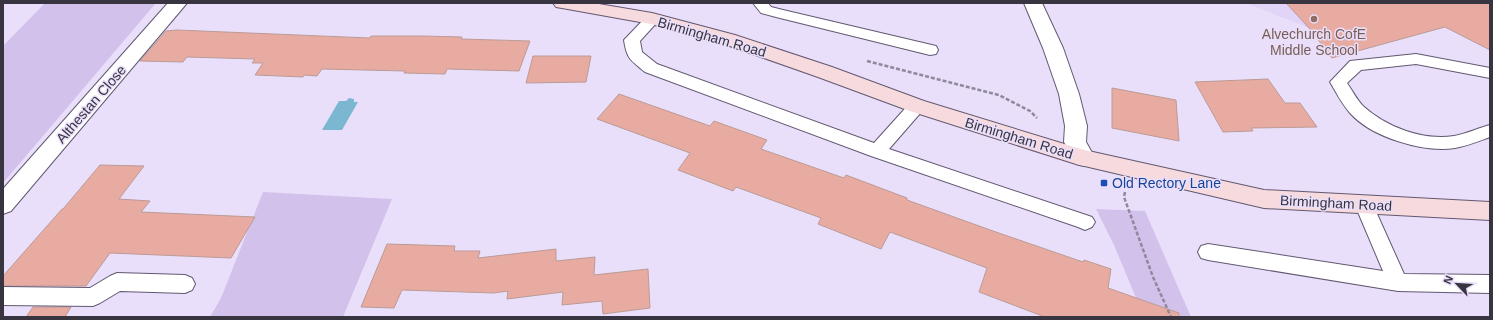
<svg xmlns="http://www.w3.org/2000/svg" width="1493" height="320" viewBox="0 0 1493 320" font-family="Helvetica,sans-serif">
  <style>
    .built { fill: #e2d4f7 }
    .green { fill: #d2c1eb }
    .water { fill: #7bb7d1 }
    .building { fill: #e7aba2; stroke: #bb9b96 }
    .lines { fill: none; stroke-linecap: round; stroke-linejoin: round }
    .service-casing { stroke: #625870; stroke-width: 2 }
    .minor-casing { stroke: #625870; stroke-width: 2 }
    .secondary-casing { stroke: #625870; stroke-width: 2 }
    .path { stroke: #90899c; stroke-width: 2.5; stroke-dasharray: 4 2; stroke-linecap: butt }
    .service { fill: #fff; fill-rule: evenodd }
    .minor { fill: #fff; fill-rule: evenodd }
    .secondary { fill: #f6dadd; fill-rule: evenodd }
    .education-dot { fill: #8d6e63; stroke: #eadffb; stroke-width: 1.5 }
    .transit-dot { fill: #1a4fb4; stroke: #eadffb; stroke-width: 1.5 }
    .labels { text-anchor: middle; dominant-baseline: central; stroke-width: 3; stroke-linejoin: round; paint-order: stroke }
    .education-label { font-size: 14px; fill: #785e54; stroke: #eadffb }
    .street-label { font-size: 14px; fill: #393540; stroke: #eadffb }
    .transit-label { font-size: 14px; fill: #164399; stroke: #eadffb; text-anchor: start }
  </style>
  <rect width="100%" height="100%" fill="#eadffb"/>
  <!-- built -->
  <path class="built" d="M1246 3H1393L1309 28Z"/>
  <!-- green -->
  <g class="green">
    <path d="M45 3H156L3 183V46Z"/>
    <path d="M263 192 392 199 343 317H210L221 298Z"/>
    <path d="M1096 209 1145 211 1191 317H1144L1114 245Z"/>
  </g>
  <!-- water -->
  <path class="water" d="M349 98 354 99V102H358L342 130H322L339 101H346Z"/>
  <!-- building -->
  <g class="building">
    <path d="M1286 3H1490V50L1445 27 1332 58 1309 28Z"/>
    <path d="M177 30 370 38 371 36H423L462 37 461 39 530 41 519 71 447 69 445 74 404 73 405 71 322 69 317 76 304 75 303 77 255 75 263 63H252L255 59 187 57 183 62 140 61 166 31Z"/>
    <path d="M533 56H591L586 82 526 83Z"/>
    <path d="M1268 79 1285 103H1300L1317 127 1251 128 1253 131 1223 132 1195 82Z"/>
    <path d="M1112 88 1176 100 1179 141 1112 128Z"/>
    <path d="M619 94 710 126 714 121 767 140 761 149 844 178 846 175 907 198V200L993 231 1083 262 1084 260 1111 269 1108 288 1179 313V317H1045L979 292 987 268 890 232 881 249 818 224 821 218 736 187 733 191 678 170 690 153 597 119Z"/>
    <path d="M100 165 144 166 119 199 150 201 141 212 255 217 231 258 110 253 86 286H3V276L62 209H63Z"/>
    <path d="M387 244 455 246 454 251H480L478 258 556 249V261L595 257 594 275 648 269 650 308 603 314 602 301 562 305 563 292 507 299 508 291 494 293 402 290 394 308 361 307Z"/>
    <path d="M33 307H71L65 317H26Z"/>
  </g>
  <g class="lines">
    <!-- service casing -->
    <g class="service-casing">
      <g id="service">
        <path d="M753 3H768L771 7 783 10 936 46 938 50 936 54 930 55 776 17 761 13Z"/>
        <path d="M652 14 657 16 660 19 640 41 642 52 657 64 874 143 911 102 917 100 923 102 925 106 923 110 889 149 1092 217 1095 222 1092 227 1085 230 1078 227 871 156 645 72C631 60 627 60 624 40L647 16Z"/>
        <path d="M1416 54 1490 68V78L1416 64 1361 70 1347 83C1352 90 1357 100 1363 106 1386 127 1423 141 1454 136 1466 134 1478 128 1490 125V137C1479 141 1467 146 1455 148 1423 153 1371 137 1350 113 1342 104 1336 92 1330 82L1350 61Z"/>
        <path d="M1364 198 1371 200 1373 205 1404 274 1490 275V293L1398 291 1208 260 1201 258 1198 252 1201 246 1208 244 1383 271 1355 205 1357 200Z"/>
        <path d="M117 273 185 275 192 278 195 284 192 290 185 293 120 291 100 303 93 306 3 305V287L90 288 110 276Z"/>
      </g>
    </g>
    <!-- minor casing -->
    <g class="minor-casing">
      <g id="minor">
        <path d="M168 3H187L11 211 3 214V189Z"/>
        <path d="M1024 3H1042L1063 48 1079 94 1087 126 1086 142 1095 158 1092 164 1084 166 1076 164 1064 142 1065 126 1059 94 1043 48Z"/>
      </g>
    </g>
    <!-- secondary casing -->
    <g class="secondary-casing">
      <path id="secondary" d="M553 3H593L652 13 735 35 832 67 924 101 1084 150 1264 190 1490 202V220L1264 208 1076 164 910 111 818 77 721 43 651 24 562 8 556 7Z"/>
    </g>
    <!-- path -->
    <g class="path">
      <path d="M867 61 999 95 1030 111 1037 118"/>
      <path d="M1125 192 1124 197 1153 277 1171 317"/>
    </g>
    <!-- service -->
    <use href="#service" class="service"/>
    <!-- minor -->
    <use href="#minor" class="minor"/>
    <!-- secondary -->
    <use href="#secondary" class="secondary"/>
  </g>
  <!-- markers -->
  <circle class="education-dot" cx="1314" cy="19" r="4"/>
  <rect class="transit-dot" x="1100" y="179" width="8" height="8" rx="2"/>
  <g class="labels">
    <!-- education labels -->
    <g class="education-label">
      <text x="1314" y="34">Alvechurch CofE<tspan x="1314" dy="16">Middle School</tspan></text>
    </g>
    <!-- street labels -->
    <g class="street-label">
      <text transform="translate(712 37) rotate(16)">Birmingham Road</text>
      <text transform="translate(91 104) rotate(-49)">Althestan Close</text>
      <text transform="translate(1019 138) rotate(17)">Birmingham Road</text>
      <text transform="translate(1336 203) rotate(3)">Birmingham Road</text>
    </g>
    <!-- transit labels -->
    <g class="transit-label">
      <text x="1112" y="183">Old Rectory Lane</text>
    </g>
  </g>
  <!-- border -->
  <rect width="1493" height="320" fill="none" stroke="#393540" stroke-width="8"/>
  <!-- north arrow -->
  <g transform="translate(1457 284) rotate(295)" stroke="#eadffb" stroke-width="3" paint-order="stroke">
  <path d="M0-3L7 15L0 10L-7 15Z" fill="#393540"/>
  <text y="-6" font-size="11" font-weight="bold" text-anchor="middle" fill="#393540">N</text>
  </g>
</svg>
